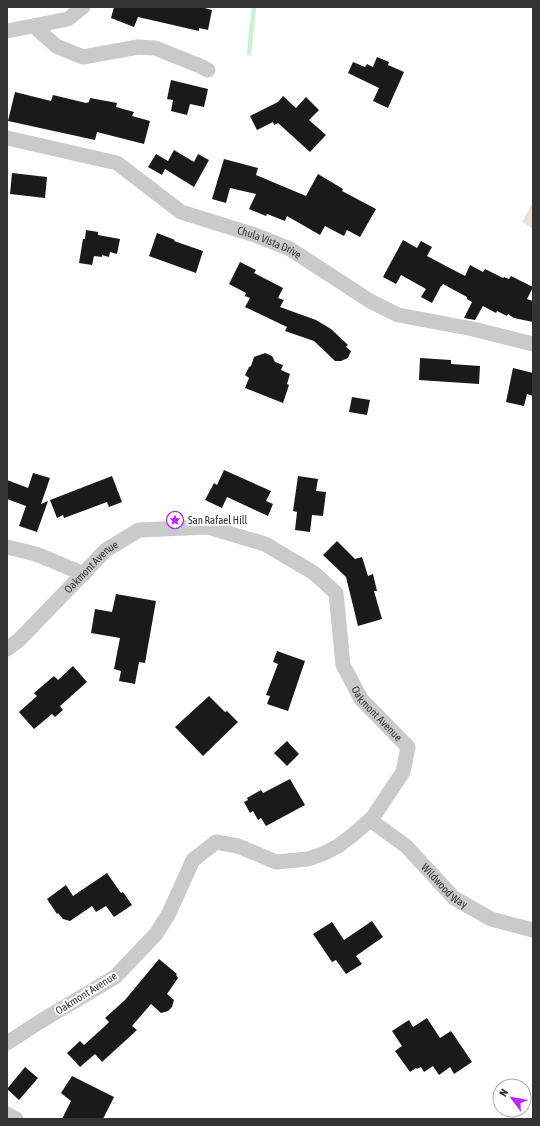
<svg xmlns="http://www.w3.org/2000/svg" width="540" height="1126" viewBox="0 0 540 1126" font-family="'Asap Condensed',sans-serif">
  <style>
    .green { fill: #eee1dd }
    .lines { fill: none; stroke-linecap: round; stroke-linejoin: round }
    .stream { stroke: #cbf1d2; stroke-width: 4.5 }
    .building { fill: #1a1a1a }
    .minor { stroke: #cacaca; stroke-width: 15 }
    .labels { text-anchor: middle; dominant-baseline: central; stroke-width: 4; stroke-linejoin: round; paint-order: stroke }
    .street-label { font-size: 11px; fill: #333; stroke: #fff }
    .poi-label { font-size: 11px; fill: #333; stroke: #fff; text-anchor: start }
  </style>
  <rect width="100%" height="100%" fill="#fff"/>
  <!-- green -->
  <path class="green" d="M533 202V229L522 222Z"/>
  <g class="lines">
    <!-- stream -->
    <path class="stream" d="M249 53 253 18 254 7"/>
  </g>
  <!-- building -->
  <g class="building">
    <path d="M114 7H201L212 10 208 30 199 28V31L138 17 134 27 111 18Z"/>
    <path d="M377 57 389 62 388 65 404 72 388 108 373 101 379 88 348 73 353 62 365 67 367 64 373 67Z"/>
    <path d="M171 80 208 89 204 107 190 104 187 115 171 111 173 100 167 99Z"/>
    <path d="M15 92 51 101 53 95 86 103 89 102 90 98 117 103 116 107 134 112 132 116 150 121 144 144 97 132 95 140 8 121Z"/>
    <path d="M283 96 296 108 306 97 319 110 309 120 326 135 310 152 278 123 274 125 273 122 257 130 250 116 278 102Z"/>
    <path d="M174 150 194 162 198 154 209 160 194 187 165 169 162 175 148 167 156 154 168 161Z"/>
    <path d="M224 159 258 168 256 175 306 196 318 174 343 189 342 191 376 209 360 237 347 230 344 236 325 226 320 235 287 216 285 221 267 214 266 216 249 209 256 194 230 188 226 203 212 199Z"/>
    <path d="M12 173 47 177 45 198 10 194Z"/>
    <path d="M86 230 98 232V235L120 239 117 254 110 252 109 257 102 255V257L94 256 92 265 79 263 83 239H85Z"/>
    <path d="M157 233 175 240 174 241 203 251 196 273 149 256Z"/>
    <path d="M403 240 417 248 421 241 432 247 427 256 465 276 470 265 483 272 485 269 503 278 504 277 509 279 511 276 533 287 527 299 533 301V322L514 318 508 314 507 316 497 311 496 313 483 306 475 320 464 318 472 302 467 299V297L443 284 442 286H441L432 303 421 297 426 289 401 275 396 284 383 277Z"/>
    <path d="M240 262 256 270 254 273 283 288 278 298 284 300 280 307 316 320 331 329 348 345 346 347 351 351 348 358 341 361H335L314 341 285 331 287 327 245 307 250 298 245 296 246 293 229 284Z"/>
    <path d="M265 353 272 356 275 362 283 365 281 370 290 374 287 384 289 385 283 403 245 388 249 378 245 375 249 367 251 366 254 357Z"/>
    <path d="M420 358 451 360V364L480 366 479 384 419 380Z"/>
    <path d="M513 368 533 373V396L527 394 524 406 506 402Z"/>
    <path d="M352 397 370 400 367 415 349 412Z"/>
    <path d="M224 470 271 491 266 501 273 504 268 516 227 497 222 508 205 500 214 483 217 485Z"/>
    <path d="M33 473 50 478 41 504 48 501 37 532 19 526 26 506 7 499V480L28 488Z"/>
    <path d="M112 476 122 502 109 507 107 502 64 518 63 515 57 518 50 500Z"/>
    <path d="M298 476 318 479 316 491 326 492 323 516 312 515 310 532 295 530 297 512 293 511Z"/>
    <path d="M337 541 355 559 362 557 368 576 373 574 377 591H374L382 619 358 626 346 577 323 555Z"/>
    <path d="M116 594 156 601 145 663 139 662 135 684 119 681 121 671 114 669 120 638 91 633 95 609 112 612Z"/>
    <path d="M277 651 305 661 288 711 267 704 270 696 266 695 278 664 273 662Z"/>
    <path d="M73 666 87 682 60 706 63 710 55 717 52 714 34 729 19 712 37 696 34 693 54 676 58 680Z"/>
    <path d="M209 696 225 712 227 711 238 722 203 756 175 727Z"/>
    <path d="M287 741 299 754 287 766 274 753Z"/>
    <path d="M290 779 305 805 266 826 261 818 258 820 253 811 250 813 244 802 248 800 247 798 261 790 263 793Z"/>
    <path d="M107 873 121 893 123 892 132 905 114 917 106 906 96 912 92 906 70 921 63 919 58 913 57 914 47 899 66 885 73 896Z"/>
    <path d="M372 921 383 937 356 956 362 964 346 974 336 960 332 962 313 934 332 922 344 940Z"/>
    <path d="M159 959 177 974 176 975 178 978 167 994 174 1000 172 1007 168 1011 161 1013 151 1004 132 1026 137 1030 102 1062 95 1054 80 1067 67 1053 80 1041 84 1045 104 1027 109 1022 105 1018 125 1000Z"/>
    <path d="M427 1018 440 1038 451 1031 472 1062 454 1074 450 1067 439 1075 433 1066 424 1072 421 1067 417 1069 416 1068 410 1072 395 1051 402 1046 392 1031 409 1020 413 1027Z"/>
    <path d="M25 1067 38 1078 19 1100 7 1089Z"/>
    <path d="M72 1076 114 1097 103 1119H62L71 1101 61 1093Z"/>
  </g>
  <g class="lines">
    <!-- minor -->
    <g class="minor">
      <path d="M34 26 56 46 83 57 138 47 155 48 200 66 208 70"/>
      <path d="M7 31 68 19 83 7"/>
      <path id="s1" d="M7 138 117 163 181 212 255 235 290 249 370 301 398 315 473 329 533 344"/>
      <path d="M7 547 36 554 84 574"/>
      <path id="s2" d="M7 649 19 640 106 550 139 530 208 527 265 544 314 573 336 593 343 665 361 699 408 747 403 772 373 817 354 834 338 846 325 853 308 859 276 862 238 846 216 842 193 860 168 915 156 934 115 977 41 1021 7 1043"/>
      <path id="s3" d="M370 820 406 846 454 898 491 919 533 930"/>
      <path d="M7 1114 16 1119"/>
    </g>
  </g>
  <!-- icons -->
  <defs>
    <g id="sight-ring" transform="scale(0.9)"><circle r="9.5" fill="#fff" stroke="#bd27f7" stroke-width="1.5"/><path d="M0-6L1.8-2.2L6-1.7L2.9 1.2L3.7 5.4L0 3.3L-3.7 5.4L-2.9 1.2L-6-1.7L-1.8-2.2Z" fill="#bd27f7"/></g>
  </defs>
  <g fill-rule="evenodd">
    <use href="#sight-ring" x="175" y="520"/>
  </g>
  <g class="labels">
    <!-- street labels -->
    <g class="street-label">
      <text stroke="none"><textPath href="#s1" startOffset="287">Chula Vista Drive</textPath></text>
      <text stroke="none"><textPath href="#s2" startOffset="118">Oakmont Avenue</textPath></text>
      <text stroke="none"><textPath href="#s2" startOffset="526">Oakmont Avenue</textPath></text>
      <text stroke="none"><textPath href="#s3" startOffset="100">Wildwood Way</textPath></text>
      <text transform="translate(86 993) rotate(-32)">Oakmont Avenue</text>
    </g>
    <!-- poi labels -->
    <g class="poi-label">
      <text x="188" y="520">San Rafael Hill</text>
    </g>
  </g>
  <!-- border -->
  <rect width="540" height="1126" fill="none" stroke="#333333" stroke-width="16"/>
  <!-- north arrow -->
  <g transform="translate(512 1098) rotate(302)"><circle r="19" fill="#ffffff" stroke="#adadad"/>
  <path d="M0-3L7 15L0 10L-7 15Z" fill="#bd27f7"/>
  <text y="-6" font-size="11" font-weight="bold" text-anchor="middle" fill="#333333">N</text>
  </g>
</svg>
